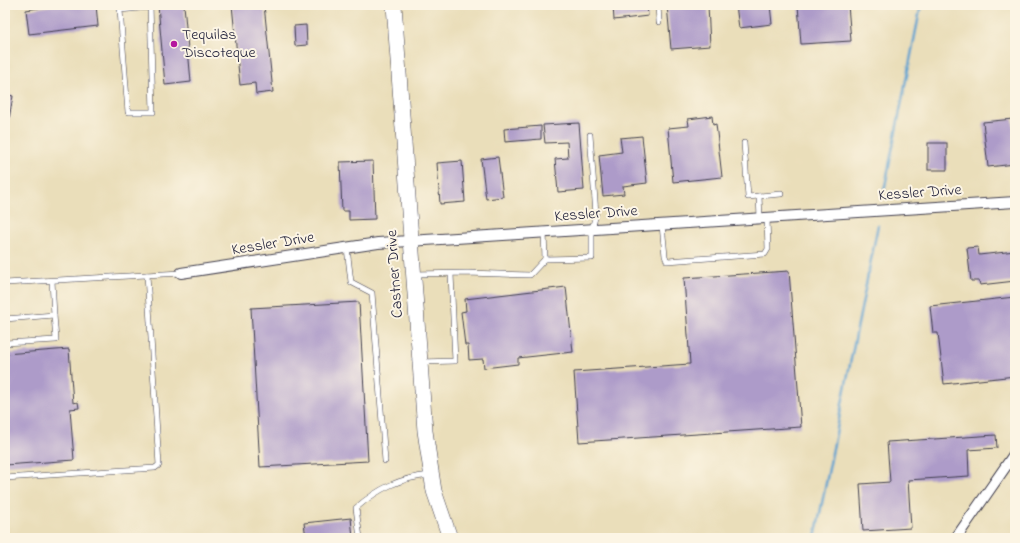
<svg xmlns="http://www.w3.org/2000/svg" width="1020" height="543" viewBox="0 0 1020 543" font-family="'Indie Flower',sans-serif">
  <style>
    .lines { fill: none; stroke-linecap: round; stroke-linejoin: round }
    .stream { stroke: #5aa0d0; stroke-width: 2.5 }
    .building { fill: #ad9bc9 }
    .lane-casing { stroke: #403e4e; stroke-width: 6 }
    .street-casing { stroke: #403e4e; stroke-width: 12 }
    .secondary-casing { stroke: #403e4e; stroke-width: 16 }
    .lane { stroke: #fff; stroke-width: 5 }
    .street { stroke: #fff; stroke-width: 10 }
    .secondary { stroke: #fff; stroke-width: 15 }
    .poi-dot { fill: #b5179e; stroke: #fcf5e5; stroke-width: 1.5 }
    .labels { text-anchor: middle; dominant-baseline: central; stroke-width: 4; stroke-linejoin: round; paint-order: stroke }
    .poi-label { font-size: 16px; fill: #22223b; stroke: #fcf5e5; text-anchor: start }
    .street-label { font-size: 16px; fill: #22223b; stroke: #fcf5e5 }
  </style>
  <rect width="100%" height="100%" fill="#fcf5e5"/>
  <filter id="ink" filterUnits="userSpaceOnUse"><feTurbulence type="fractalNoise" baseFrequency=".025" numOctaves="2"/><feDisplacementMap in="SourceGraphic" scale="8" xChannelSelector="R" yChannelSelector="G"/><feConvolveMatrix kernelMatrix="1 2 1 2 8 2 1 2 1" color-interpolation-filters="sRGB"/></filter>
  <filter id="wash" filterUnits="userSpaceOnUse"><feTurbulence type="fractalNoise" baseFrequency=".012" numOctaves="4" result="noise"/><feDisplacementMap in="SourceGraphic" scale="16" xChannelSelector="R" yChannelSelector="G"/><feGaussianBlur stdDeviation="0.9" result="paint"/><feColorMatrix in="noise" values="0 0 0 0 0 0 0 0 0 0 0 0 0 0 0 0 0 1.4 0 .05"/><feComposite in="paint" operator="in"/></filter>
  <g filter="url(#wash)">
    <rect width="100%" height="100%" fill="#eadeba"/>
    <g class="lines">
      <!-- stream -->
      <g class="stream">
        <path d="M884 191 921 5"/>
        <path d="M815 538 878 225"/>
      </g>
    </g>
    <g id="blocks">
      <!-- building -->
      <g class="building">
        <path d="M56 5H96L98 26 29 34 26 10Z"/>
        <path d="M158 5H184L191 82 165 85Z"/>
        <path d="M232 5H264L273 92 256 94 255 83 240 85Z"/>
        <path d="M613 5H647L648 16 614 20Z"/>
        <path d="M667 5H708L710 46 671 49Z"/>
        <path d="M736 5H770L772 24 739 28Z"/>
        <path d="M798 5H848L851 41 801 44Z"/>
        <path d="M306 25 307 45 295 46 294 26Z"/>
        <path d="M5 94 13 96 9 119 5 118Z"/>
        <path d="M712 116 713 125 716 124 722 177 673 182 668 128 689 126 688 119Z"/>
        <path d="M1013 119 1015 164 988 167 983 122Z"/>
        <path d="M579 123 584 190 558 192 555 159 568 158 567 142 545 143 543 125Z"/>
        <path d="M541 126V139L505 142 504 129Z"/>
        <path d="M642 136 647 183 623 186 624 194 603 196 599 155 622 152 620 138Z"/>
        <rect x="928" y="143" width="19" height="27"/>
        <path d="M498 157 503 197 486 199 481 159Z"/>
        <path d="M373 161 375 219 349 220V211H342L340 162Z"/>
        <path d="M462 161 465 202 440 204 437 163Z"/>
        <path d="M978 247 979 255 1015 251V281L980 285 979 281H971L967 248Z"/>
        <path d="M789 271 801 427 579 442 574 372 690 364 684 278Z"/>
        <path d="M566 287 573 352 518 358V364L484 368 483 359 469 360 468 345H465L461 312 466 311 465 299Z"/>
        <path d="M1015 297V376L944 384 938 333H933L930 306Z"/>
        <path d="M359 302 368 461 260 467 251 308Z"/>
        <path d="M69 349 73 403 78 402 79 408 70 409 74 460 5 465V354Z"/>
        <path d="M996 435 997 448 968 450 969 476 908 480 911 528 863 531 860 484 890 482 887 442Z"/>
        <path d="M351 518 353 538H306L304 523Z"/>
      </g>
    </g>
  </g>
  <g filter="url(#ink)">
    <use href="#blocks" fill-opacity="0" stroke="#403e4e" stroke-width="1"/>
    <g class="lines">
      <!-- lane casing -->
      <g class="lane-casing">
        <g id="lane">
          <path d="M150 5 153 112H128L120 10 150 7"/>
          <path d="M658 5 659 22"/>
          <path d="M744 143 748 197 781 194"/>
          <path d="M759 196 760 218"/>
          <path d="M662 225 665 256 667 261 765 254 768 249 767 218"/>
          <path d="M544 232 545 259 592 258V229L596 214 590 135"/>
          <path d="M347 248 351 282 372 293 385 461"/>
          <path d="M415 274 467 273 530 275 545 259"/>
          <path d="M5 283 181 273"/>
          <path d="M5 319 54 315 52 281"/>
          <path d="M5 343 56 340 54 315"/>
          <path d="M421 362 455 361 451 274"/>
          <path d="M5 478 155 468 159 465 147 275"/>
          <path d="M360 538 356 508C379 488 400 478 430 475"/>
          <path d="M435 538 447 534"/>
        </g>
      </g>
      <!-- street casing -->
      <g class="street-casing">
        <g id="street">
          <path d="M181 273 378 243 1015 202"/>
          <path d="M956 538 1015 453"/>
        </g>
      </g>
      <!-- secondary casing -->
      <g class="secondary-casing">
        <path id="secondary" d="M394 5 425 431 434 491 450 538"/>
      </g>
      <!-- lane -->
      <use href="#lane" class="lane"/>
      <!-- street -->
      <use href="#street" class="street"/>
      <!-- secondary -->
      <use href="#secondary" class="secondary"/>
    </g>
  </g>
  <!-- markers -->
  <circle class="poi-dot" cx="174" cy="44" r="4"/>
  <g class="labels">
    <!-- poi labels -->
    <g class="poi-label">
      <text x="182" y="35">Tequilas<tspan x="182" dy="18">Discoteque</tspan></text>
    </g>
    <!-- street labels -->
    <g class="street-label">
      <text transform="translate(920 193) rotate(-4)">Kessler Drive</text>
      <text transform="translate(596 214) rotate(-4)">Kessler Drive</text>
      <text transform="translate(273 244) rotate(-9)">Kessler Drive</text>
      <text transform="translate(395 274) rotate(-94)">Castner Drive</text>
    </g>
  </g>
  <!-- margin -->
  <rect width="1020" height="543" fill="none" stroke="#fcf5e5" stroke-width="20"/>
</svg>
